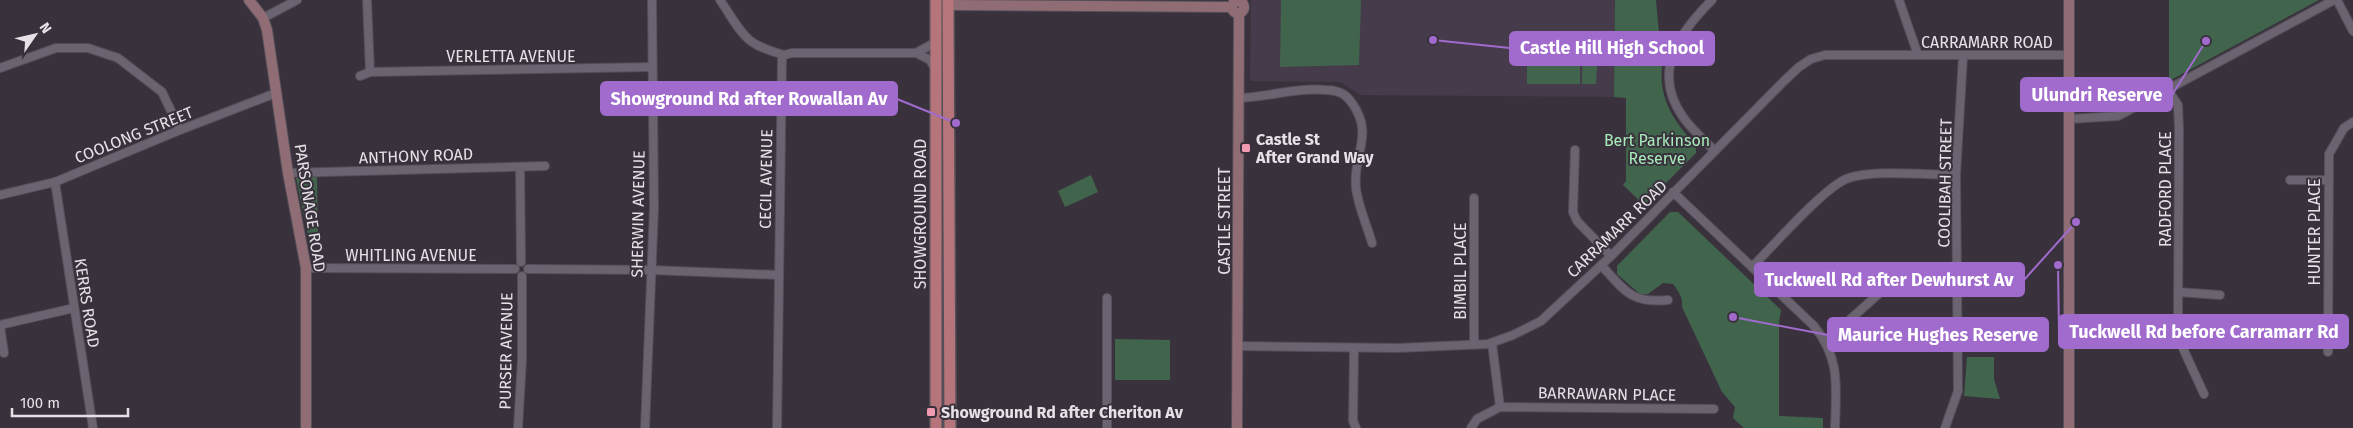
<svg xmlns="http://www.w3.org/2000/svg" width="2353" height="428" viewBox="0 0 2353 428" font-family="'Fira Sans',sans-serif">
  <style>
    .built { fill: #453b4a }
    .green { fill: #41654c }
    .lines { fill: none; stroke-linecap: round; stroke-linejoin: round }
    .street-casing { stroke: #534e57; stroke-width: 10 }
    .secondary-casing { stroke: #534e57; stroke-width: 12 }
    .primary-casing { stroke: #534e57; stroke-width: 14 }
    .street { stroke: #6b6470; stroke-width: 8 }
    .secondary { stroke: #906c75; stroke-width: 10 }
    .primary { stroke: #b5757a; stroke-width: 11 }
    .poi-dot { fill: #f19ab2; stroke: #39323d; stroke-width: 2 }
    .labels { text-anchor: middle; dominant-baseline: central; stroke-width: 4; stroke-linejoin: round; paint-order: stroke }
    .street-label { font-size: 16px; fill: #e5e1e7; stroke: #39323d }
    .poi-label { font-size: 16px; font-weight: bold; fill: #e5e1e7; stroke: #39323d; text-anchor: start }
    .park-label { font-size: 16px; fill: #a8ebba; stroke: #39323d }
    .leader { fill: none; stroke: #a06bcd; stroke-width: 2 }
    .callout-dot { fill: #a06bcd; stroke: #39323d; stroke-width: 2 }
    .callout { fill: #a06bcd; stroke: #a06bcd; stroke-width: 2 }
    .callout-label { font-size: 18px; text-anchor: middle; font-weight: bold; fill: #fff }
  </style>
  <rect width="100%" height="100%" fill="#39323d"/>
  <!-- built -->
  <path class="built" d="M1251 0H1615L1614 97 1361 95 1340 82 1250 81Z"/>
  <!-- green -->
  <g class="green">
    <path d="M1281 0H1361L1359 65 1280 67Z"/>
    <path d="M1615 0H1656L1659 33 1669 37C1653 82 1663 111 1696 145V153L1644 205 1623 185 1626 181V98L1614 97Z"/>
    <path d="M2169 0H2319L2169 81Z"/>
    <path d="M1527 46 1580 47V84H1527Z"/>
    <path d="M1583 47 1598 48 1596 84H1582Z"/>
    <path d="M1091 175 1098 192 1065 207 1058 191Z"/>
    <path d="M317 176 318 243 310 244 296 178Z"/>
    <path d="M1670 212H1678L1781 310 1779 323V416L1823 418V428H1744L1733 418 1735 407 1722 392 1682 307C1683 298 1679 292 1673 284L1663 283 1648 294 1641 295 1617 274V266Z"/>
    <path d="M1115 339 1170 340V380H1115Z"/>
    <path d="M1967 357H1994V379L2000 399 1964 396Z"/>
  </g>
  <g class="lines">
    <!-- street casing -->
    <g class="street-casing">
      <g id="street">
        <path d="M367 0 370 72 652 67"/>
        <path d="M720 0C743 34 743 44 784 55"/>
        <path d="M1712 0C1679 33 1651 72 1683 117 1692 130 1704 140 1715 151"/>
        <path d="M1899 0 1918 55"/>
        <path d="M2337 0 2353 31"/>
        <path d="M1239 1V0"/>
        <path d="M263 18 297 0"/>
        <path d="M916 53 930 60 935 69"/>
        <path d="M0 68 56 48H88L118 58 162 92 180 130"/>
        <path d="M360 76 370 72"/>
        <path d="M2168 90 2178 105 2179 131 2178 321 2181 344 2204 394"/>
        <path d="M1239 98C1269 97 1296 87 1327 90 1337 90 1346 94 1352 103 1375 135 1352 155 1356 188 1358 206 1367 225 1372 243"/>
        <path d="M2069 119 2118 116 2334 0"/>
        <path d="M1575 150 1573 212 1577 221 1611 256"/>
        <path d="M520 167 521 262"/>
        <path d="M288 173 545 166"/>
        <path d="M2290 180H2328"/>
        <path d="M55 182 93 428"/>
        <path d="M1673 192 1814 326C1841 359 1836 388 1835 428"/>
        <path d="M0 195 55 182 180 130 276 93"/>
        <path d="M1601 265C1624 290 1631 304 1668 300"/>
        <path d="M1752 267C1772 247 1823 189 1846 179 1871 169 1928 175 1956 175"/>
        <path d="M306 268 515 269"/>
        <path d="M528 269 651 270 779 275"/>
        <path d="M2178 292 2220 295"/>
        <path d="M0 325 74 308"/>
        <path d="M0 326 4 353"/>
        <path d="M1826 341 1893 281 1901 277H1957"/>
        <path d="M1492 343 1500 407"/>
        <path d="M1474 344V198"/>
        <path d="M1238 346 1398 348 1488 344 1513 335 1541 321 1611 256 1784 81 1799 67 1811 59 1825 55H2069"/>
        <path d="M1354 350 1353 421 1356 428"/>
        <path d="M2328 352 2329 154 2344 128 2353 122"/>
        <path d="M518 428 522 359V276"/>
        <path d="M645 428 654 208 652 0"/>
        <path d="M777 428 782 59 784 55 792 53H916L936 42"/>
        <path d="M1107 428V298"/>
        <path d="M1471 428 1477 419 1500 407 1714 409"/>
        <path d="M1945 428 1958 391 1956 175 1963 56"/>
      </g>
    </g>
    <!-- secondary casing -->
    <g class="secondary-casing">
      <g id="secondary">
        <path d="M249 0 263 18 267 30 288 173 306 268V428"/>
        <circle cx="1238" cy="7" r="6"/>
        <path d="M948 5 1232 7"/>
        <path d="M1237 428 1239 13"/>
        <path d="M2069 428V0"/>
      </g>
    </g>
    <!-- primary casing -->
    <g class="primary-casing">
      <g id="primary">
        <path d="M936 0V428"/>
        <path d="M948 0 950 428"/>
      </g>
    </g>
    <!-- street -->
    <use href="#street" class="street"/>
    <!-- secondary -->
    <use href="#secondary" class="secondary"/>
    <!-- primary -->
    <use href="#primary" class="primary"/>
  </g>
  <!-- markers -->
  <g class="poi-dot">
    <rect x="1241" y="143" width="10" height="10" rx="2.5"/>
    <rect x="926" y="407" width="10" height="10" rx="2.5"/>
  </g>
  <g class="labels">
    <!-- street labels -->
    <g class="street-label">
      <text x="1987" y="42">CARRAMARR ROAD</text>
      <text x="511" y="56">VERLETTA AVENUE</text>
      <text transform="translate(134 135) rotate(-22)">COOLONG STREET</text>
      <text transform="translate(416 156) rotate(-2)">ANTHONY ROAD</text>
      <text transform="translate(766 179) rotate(-89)">CECIL AVENUE</text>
      <text transform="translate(1945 183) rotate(-89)">COOLIBAH STREET</text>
      <text transform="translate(2165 189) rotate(-90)">RADFORD PLACE</text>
      <text transform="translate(310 208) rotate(81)">PARSONAGE ROAD</text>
      <text transform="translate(638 214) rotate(-89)">SHERWIN AVENUE</text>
      <text transform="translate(920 214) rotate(-90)">SHOWGROUND ROAD</text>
      <text transform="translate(1224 221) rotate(-90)">CASTLE STREET</text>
      <text transform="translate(1617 229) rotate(-44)">CARRAMARR ROAD</text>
      <text transform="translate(2314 232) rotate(-90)">HUNTER PLACE</text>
      <text x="411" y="255">WHITLING AVENUE</text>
      <text transform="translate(1460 271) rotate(-90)">BIMBIL PLACE</text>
      <text transform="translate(87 303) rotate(81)">KERRS ROAD</text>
      <text transform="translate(506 351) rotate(-89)">PURSER AVENUE</text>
      <text transform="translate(1607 394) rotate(1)">BARRAWARN PLACE</text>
    </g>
    <!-- poi labels -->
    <g class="poi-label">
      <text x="1256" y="139">Castle St<tspan x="1256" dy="18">After Grand Way</tspan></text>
      <text x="941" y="412">Showground Rd after Cheriton Av</text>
    </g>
    <!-- park labels -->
    <g class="park-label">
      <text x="1657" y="140">Bert Parkinson<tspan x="1657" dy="18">Reserve</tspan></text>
    </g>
  </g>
  <!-- callouts -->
  <path class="leader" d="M1433 40L1510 48M2206 41L2172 95M956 123L897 99M2076 222L2024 280M2058 265L2059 332M1733 317L1828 335"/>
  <g class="callout-dot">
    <circle cx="1433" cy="40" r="5"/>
    <circle cx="2206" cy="41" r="5"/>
    <circle cx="956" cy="123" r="5"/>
    <circle cx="2076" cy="222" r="5"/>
    <circle cx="2058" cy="265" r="5"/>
    <circle cx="1733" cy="317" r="5"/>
  </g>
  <g class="callout">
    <rect x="1510" y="32" width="204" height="33" rx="5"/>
    <rect x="2021" y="78" width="151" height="33" rx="5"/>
    <rect x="601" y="82" width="296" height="33" rx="5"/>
    <rect x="1755" y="263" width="269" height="33" rx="5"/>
    <rect x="2059" y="315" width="289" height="33" rx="5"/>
    <rect x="1828" y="318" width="220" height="33" rx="5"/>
  </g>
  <g class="callout-label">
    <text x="1612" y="54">Castle Hill High School</text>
    <text x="2097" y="101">Ulundri Reserve</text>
    <text x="749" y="105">Showground Rd after Rowallan Av</text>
    <text x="1889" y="286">Tuckwell Rd after Dewhurst Av</text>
    <text x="2204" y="338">Tuckwell Rd before Carramarr Rd</text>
    <text x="1938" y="341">Maurice Hughes Reserve</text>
  </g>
  <!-- north arrow -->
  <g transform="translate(35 35) rotate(56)" stroke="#39323d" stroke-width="4" paint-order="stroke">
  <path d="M0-4L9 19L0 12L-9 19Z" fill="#e5e1e7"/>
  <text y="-8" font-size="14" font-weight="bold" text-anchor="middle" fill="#e5e1e7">N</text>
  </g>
  <!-- scale -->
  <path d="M12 408v8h116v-8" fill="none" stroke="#e5e1e7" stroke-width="2.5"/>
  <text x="20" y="408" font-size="15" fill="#e5e1e7" stroke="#39323d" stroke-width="4" paint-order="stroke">100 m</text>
</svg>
